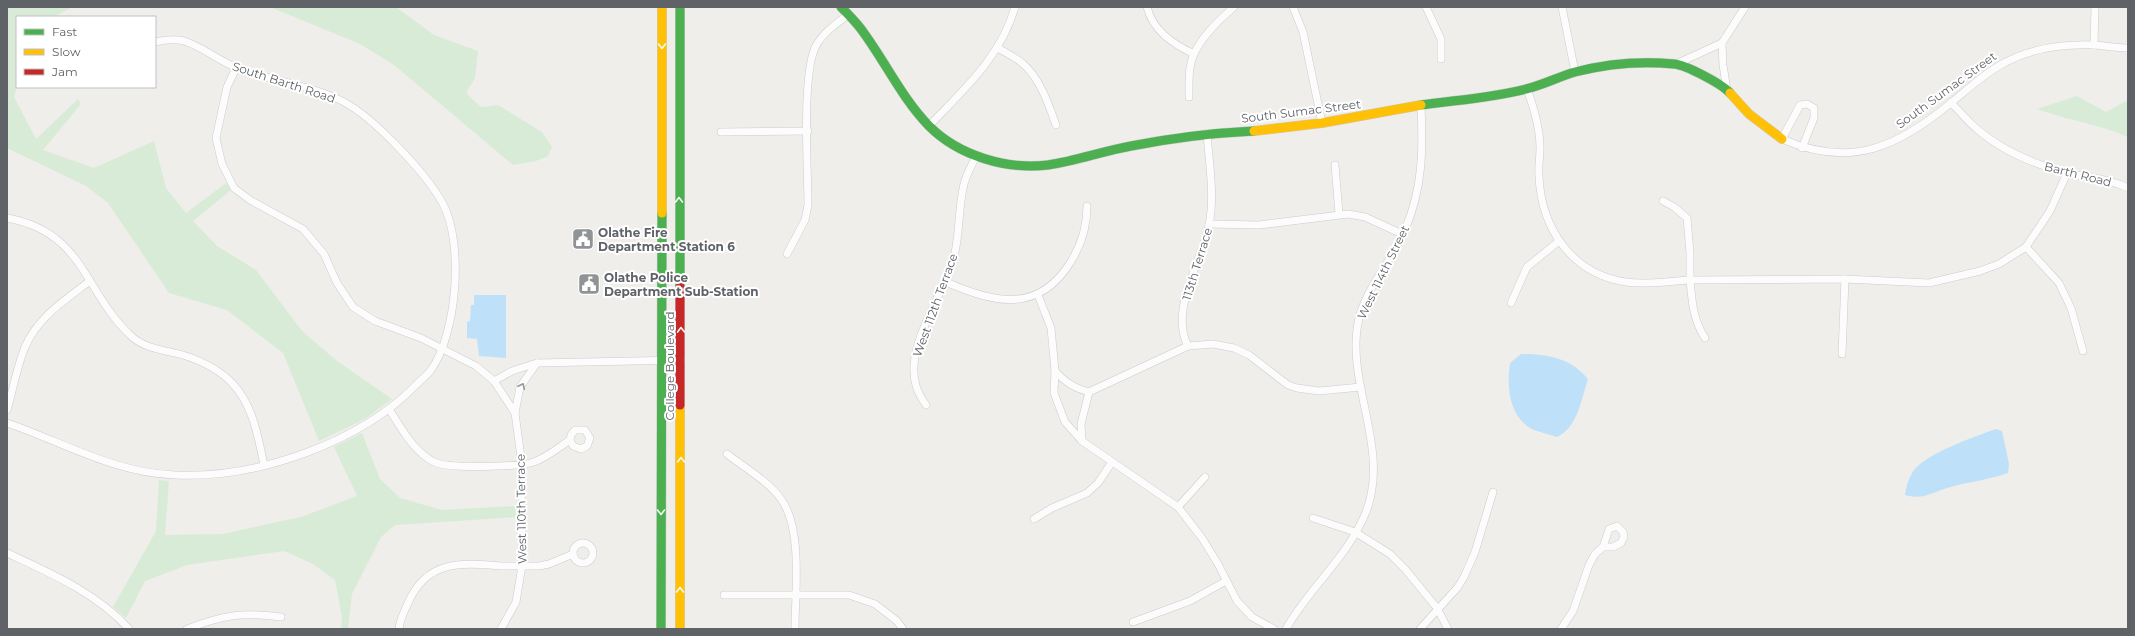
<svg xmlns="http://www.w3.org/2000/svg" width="2135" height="636" viewBox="0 0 2135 636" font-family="Montserrat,sans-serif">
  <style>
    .green { fill: #d8ebd6 }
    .water { fill: #bfe0f9 }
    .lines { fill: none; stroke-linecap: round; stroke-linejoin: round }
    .street-casing { stroke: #cbcccc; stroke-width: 8 }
    .fast-casing { stroke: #cacacb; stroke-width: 10 }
    .slow-casing { stroke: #cacacb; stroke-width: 10 }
    .jam-casing { stroke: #cacacb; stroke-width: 10 }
    .street { stroke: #fdfcfc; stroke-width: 7 }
    .fast { stroke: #4caf50; stroke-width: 9 }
    .slow { stroke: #ffc107; stroke-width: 9 }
    .jam { stroke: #c62828; stroke-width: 9 }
    .oneway { stroke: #f6fbf6 }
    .oneway2 { stroke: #96999c }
    .labels { text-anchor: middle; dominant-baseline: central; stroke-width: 4; stroke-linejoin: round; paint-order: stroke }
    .street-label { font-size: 12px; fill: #5f6368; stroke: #fff }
    .poi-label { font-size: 12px; font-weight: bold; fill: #5f6368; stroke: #fff; text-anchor: start }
  </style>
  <rect width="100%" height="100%" fill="#efeeea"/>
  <!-- green -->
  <g class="green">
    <path d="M7 7H72L54 17H17V86L14 97 36 139 78 99 81 104 43 150 94 168 154 141 166 188 186 213 226 183 231 190 193 221 217 246 256 270 302 331 337 361 392 399 365 419 319 441 283 353 227 310 169 293 108 203 86 186 7 148Z"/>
    <path d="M270 7H396L434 35 478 51 475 78 466 93 481 107 498 105 542 132 552 147 548 156 536 161 513 165 394 65 360 44Z"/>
    <path d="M2077 96 2106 112 2128 100V137C2099 124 2066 120 2037 109Z"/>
    <path d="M362 433 380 479 400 498 442 510 517 506V517L395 525 381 537 352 594 348 629H341L342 617 335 580 313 564 284 551 187 565 145 581 126 618 113 607 156 531 159 480 169 481 165 535 222 534 301 517 357 496 334 447Z"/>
  </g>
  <!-- water -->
  <g class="water">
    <path d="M474 295H506V358L479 356 477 339 467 338V322L470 321 471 305H474Z"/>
    <path d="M1521 354C1547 354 1571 358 1588 379 1581 400 1578 427 1557 437 1549 434 1538 432 1530 428 1508 414 1507 385 1510 363Z"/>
    <path d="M1996 429 2002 431 2009 464 2008 473C1988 480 1967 482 1947 488 1931 493 1922 500 1905 495 1906 487 1909 476 1915 469 1928 453 1976 436 1996 429Z"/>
  </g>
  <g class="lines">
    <!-- street casing -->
    <g class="street-casing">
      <g id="street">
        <path d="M1147 7C1153 31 1173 44 1194 54"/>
        <path d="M1293 7 1303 32 1322 123"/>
        <path d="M1426 7 1441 39V59"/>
        <path d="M1562 7 1575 72"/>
        <path d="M2094 45 2095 7"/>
        <path d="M998 48C1006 53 1015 57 1022 63 1039 76 1049 105 1056 125"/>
        <path d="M1676 64 1722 43"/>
        <path d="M236 68 227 87 216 138 222 164 234 188 250 200 303 229 324 254 337 283 353 307 375 321 421 338 476 366 494 381 515 413 522 465V566L516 602 501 629"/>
        <path d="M1527 89C1534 108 1540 128 1540 148 1540 158 1538 167 1539 176 1541 227 1571 274 1626 282 1646 285 1669 281 1690 280 1692 301 1693 320 1705 338"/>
        <path d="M1727 90 1723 65 1722 43 1745 7"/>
        <path d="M1189 97C1189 83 1188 67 1194 54 1202 36 1220 19 1234 7"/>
        <path d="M1951 103C1960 111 1967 121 1977 129 2002 151 2034 164 2066 173 2087 178 2108 178 2128 188"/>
        <path d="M929 126C963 90 1001 57 1015 7"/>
        <path d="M721 132 808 131"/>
        <path d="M1802 148 1814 118V108L1807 104 1800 105 1782 139C1851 169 1898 147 1952 102 1969 88 1986 72 2006 62 2032 48 2065 44 2095 45 2106 46 2117 48 2128 48"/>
        <path d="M1335 165 1339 214"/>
        <path d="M1663 201 1674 207 1687 218 1690 253V280L1845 279 1842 354"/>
        <path d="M7 218C84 232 83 290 130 335 144 349 165 350 183 355 202 361 219 369 233 384 253 406 258 436 264 465"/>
        <path d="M1209 224 1259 225 1348 214 1365 217 1402 234"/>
        <path d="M2026 247 2059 283 2071 308 2083 351"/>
        <path d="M787 254 805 220 808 205C808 172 801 69 817 44 824 32 837 23 848 15"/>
        <path d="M1845 279 1929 283 1980 271 1999 264 2026 247 2050 211 2067 173"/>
        <path d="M946 282C993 303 1038 314 1070 263 1081 246 1087 227 1087 206"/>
        <path d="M1038 295 1051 328 1055 371 1054 393 1065 422 1082 441 1178 507 1202 538 1218 564 1237 601 1252 617 1274 629"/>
        <path d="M1511 303 1527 267 1558 242"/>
        <path d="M1188 346C1169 310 1202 261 1209 225 1215 195 1209 163 1207 133"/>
        <path d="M1055 371C1065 382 1074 388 1089 392"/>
        <path d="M494 381 512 371 537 363 681 360"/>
        <path d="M926 405C917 392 913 382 914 365 916 331 944 292 954 257 960 233 958 208 964 184 966 175 972 165 976 156"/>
        <path d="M389 409C401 428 414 452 434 462 448 469 519 467 534 462 547 457 558 448 570 440L571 435 575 430H585L590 438 587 446 581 449 573 446 570 440"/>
        <path d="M7 410C13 389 17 367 25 347 38 317 65 300 90 281"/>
        <path d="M515 413 520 387 537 363"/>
        <path d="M7 423C63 442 114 473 175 475 256 479 360 443 417 384 421 380 427 375 431 370 457 333 464 244 443 204 427 174 374 118 344 102 317 88 285 83 256 74 249 72 243 71 237 68 219 61 203 47 184 41 176 39 164 40 155 42"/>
        <path d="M1082 441 1081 424 1089 392 1188 346 1213 344 1234 348 1249 355 1288 385 1297 388 1319 391 1361 387"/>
        <path d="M727 454C745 468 768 481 781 499 803 529 795 593 795 629"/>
        <path d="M1178 507 1205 477"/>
        <path d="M1313 518 1355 532 1390 554 1405 569 1437 608 1448 629"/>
        <path d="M1034 519 1052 508 1087 493 1098 483 1112 462"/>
        <circle cx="583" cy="553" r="10"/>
        <path d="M7 553C50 573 97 593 129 629"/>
        <path d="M724 595H849L875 604 897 621 903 629"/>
        <path d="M1133 622 1190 601 1226 581"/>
        <path d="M187 629C223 615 242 612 281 617"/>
        <path d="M399 629C400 619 404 612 408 603 427 559 461 563 502 566 514 566 526 566 539 566L549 564 573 554"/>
        <path d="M1286 629C1309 588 1348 557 1366 512 1391 447 1344 382 1359 318 1366 289 1393 258 1405 230 1423 187 1423 150 1421 105"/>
        <path d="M1420 629 1458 587 1464 577 1475 552 1493 492"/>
        <path d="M1561 629 1573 611 1589 565 1595 554 1603 547 1609 529 1617 526 1623 532 1624 537 1621 543 1613 547H1603"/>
      </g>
    </g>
    <!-- fast casing -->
    <g class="fast-casing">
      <g id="fast">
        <path d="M841 7C848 14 855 21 861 29 885 61 901 97 929 126 959 156 1007 170 1048 165 1076 161 1103 151 1131 146 1172 138 1212 133 1254 131"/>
        <path d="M1421 105C1456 100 1492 98 1526 89 1543 85 1558 77 1575 72 1606 64 1642 61 1674 64 1686 65 1722 84 1730 93"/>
        <path d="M680 287V7"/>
        <path d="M661 629 662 213"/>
      </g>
    </g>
    <!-- slow casing -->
    <g class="slow-casing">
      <g id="slow">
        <path d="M1730 93 1749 114 1782 139"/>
        <path d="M1254 131 1322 123 1421 105"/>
        <path d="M662 213V7"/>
        <path d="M680 629V405"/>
      </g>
    </g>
    <!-- jam casing -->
    <g class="jam-casing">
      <path id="jam" d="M680 287V405"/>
    </g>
    <!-- street -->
    <use href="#street" class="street"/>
    <!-- fast -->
    <use href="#fast" class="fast"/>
    <!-- slow -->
    <use href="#slow" class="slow"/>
    <!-- jam -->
    <use href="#jam" class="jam"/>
  </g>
  <!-- one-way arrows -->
  <defs><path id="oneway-chevron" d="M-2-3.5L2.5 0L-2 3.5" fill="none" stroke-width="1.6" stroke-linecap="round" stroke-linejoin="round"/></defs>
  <g class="oneway">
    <use href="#oneway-chevron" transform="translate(662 46) rotate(90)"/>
    <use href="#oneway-chevron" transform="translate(679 200) rotate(-90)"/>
    <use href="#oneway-chevron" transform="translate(681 330) rotate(-91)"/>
    <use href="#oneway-chevron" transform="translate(681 460) rotate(-90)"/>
    <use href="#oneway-chevron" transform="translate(661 512) rotate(90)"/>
    <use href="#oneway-chevron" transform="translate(680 590) rotate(-90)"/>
  </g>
  <use class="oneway2" href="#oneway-chevron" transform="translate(522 386) rotate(-65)"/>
  <!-- icons -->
  <defs>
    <g id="civic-square" transform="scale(1.15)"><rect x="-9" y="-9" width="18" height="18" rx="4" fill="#919496" stroke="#fff"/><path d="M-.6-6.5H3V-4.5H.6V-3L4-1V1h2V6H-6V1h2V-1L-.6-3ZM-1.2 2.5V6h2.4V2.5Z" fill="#fff"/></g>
  </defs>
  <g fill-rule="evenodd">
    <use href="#civic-square" x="583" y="239"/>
    <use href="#civic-square" x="589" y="284"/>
  </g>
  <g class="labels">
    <!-- street labels -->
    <g class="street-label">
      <text transform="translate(284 82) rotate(18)">South Barth Road</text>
      <text transform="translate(1946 90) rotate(-36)">South Sumac Street</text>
      <text transform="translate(1301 111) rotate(-7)">South Sumac Street</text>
      <text transform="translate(2078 174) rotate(14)">Barth Road</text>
      <text transform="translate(1197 264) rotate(-73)">113th Terrace</text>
      <text transform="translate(1383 272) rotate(-64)">West 114th Street</text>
      <text transform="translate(935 305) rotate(-70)">West 112th Terrace</text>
      <text transform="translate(669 366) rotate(-90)">College Boulevard</text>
      <text transform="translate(521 509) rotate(-91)">West 110th Terrace</text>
    </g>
    <!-- poi labels -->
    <g class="poi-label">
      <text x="598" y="232">Olathe Fire<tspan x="598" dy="14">Department Station 6</tspan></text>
      <text x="604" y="277">Olathe Police<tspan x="604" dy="14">Department Sub-Station</tspan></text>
    </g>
  </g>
  <!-- border -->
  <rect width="2135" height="636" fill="none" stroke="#5f6368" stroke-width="16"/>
  <!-- legend -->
  <rect x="16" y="16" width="140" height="72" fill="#ffffff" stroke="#bfc1c3"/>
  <rect x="24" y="29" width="20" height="6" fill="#4caf50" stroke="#bfc1c3"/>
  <text x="52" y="36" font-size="12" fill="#5f6368">Fast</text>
  <rect x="24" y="49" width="20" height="6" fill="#ffc107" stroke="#bfc1c3"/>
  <text x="52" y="56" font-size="12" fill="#5f6368">Slow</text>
  <rect x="24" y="69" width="20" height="6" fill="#c62828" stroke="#bfc1c3"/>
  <text x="52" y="76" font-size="12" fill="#5f6368">Jam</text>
</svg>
